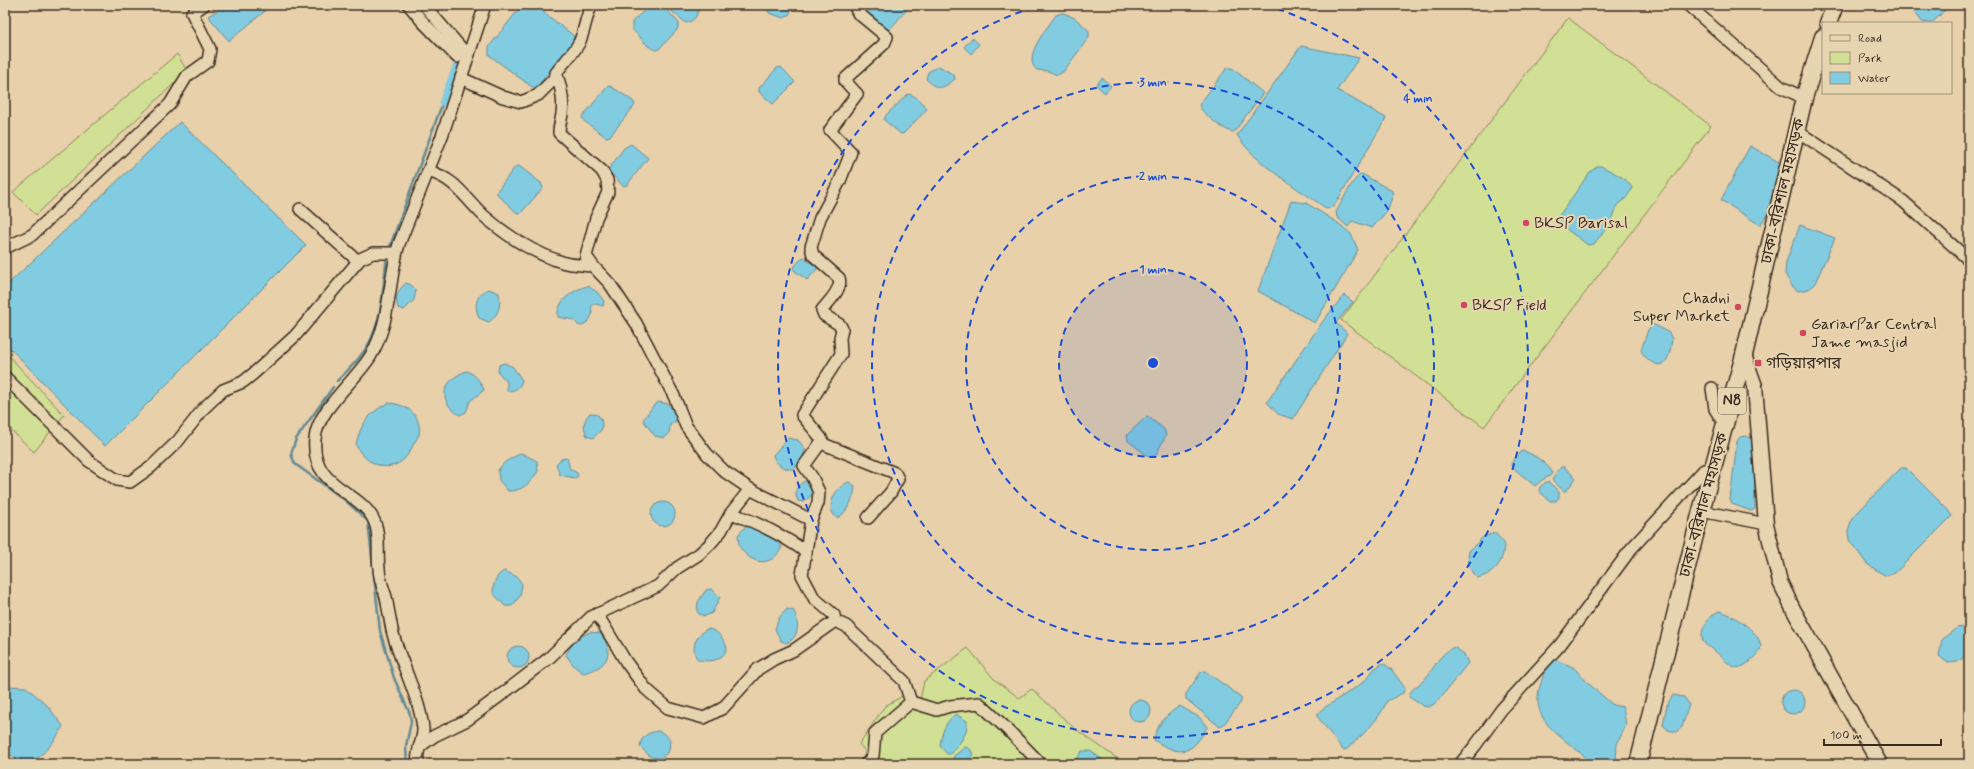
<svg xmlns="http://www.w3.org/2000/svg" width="1974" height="769" viewBox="0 0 1974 769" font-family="Mynerve,'Noto Sans Bengali',sans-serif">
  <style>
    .green { fill: #d1e094; stroke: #868559 }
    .water { fill: #82cce2; stroke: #668b94 }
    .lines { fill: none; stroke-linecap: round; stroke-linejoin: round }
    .stream { stroke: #668b94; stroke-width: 2.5 }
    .canal { stroke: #82cce2; stroke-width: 8 }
    .minor-casing { stroke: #3b2a1e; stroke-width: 14 }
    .major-casing { stroke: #3b2a1e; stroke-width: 17 }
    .highway-casing { stroke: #3b2a1e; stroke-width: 19 }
    .minor { stroke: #e7d5b2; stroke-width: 11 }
    .major { stroke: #e7d5b2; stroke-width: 14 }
    .highway { stroke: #e7d5b2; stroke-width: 16 }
    .ring { fill: none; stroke: #1d4ed8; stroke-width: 2; stroke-dasharray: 7 5 }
    .poi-dot { fill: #d1495b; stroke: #e7d5b2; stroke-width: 1.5 }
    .labels { text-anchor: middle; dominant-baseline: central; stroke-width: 4; stroke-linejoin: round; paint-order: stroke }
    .shield { fill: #e7d5b2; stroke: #6f5d4a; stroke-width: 1 }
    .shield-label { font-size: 15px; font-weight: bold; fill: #3b2a1e }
    .street-label { font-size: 16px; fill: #3b2a1e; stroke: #e7d5b2 }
    .poi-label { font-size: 16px; fill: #3b2a1e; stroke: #e7d5b2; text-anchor: start }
    .centre { fill: #1d4ed8; stroke: #e7d5b2; stroke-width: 2 }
    .ring-label { font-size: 12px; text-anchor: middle; font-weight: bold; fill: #1d4ed8; stroke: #e7d5b2; stroke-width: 4; stroke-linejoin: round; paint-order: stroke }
  </style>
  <rect width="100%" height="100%" fill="#e7d0aa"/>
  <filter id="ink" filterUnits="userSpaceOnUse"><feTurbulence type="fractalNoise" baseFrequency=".025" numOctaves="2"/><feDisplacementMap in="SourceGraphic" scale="8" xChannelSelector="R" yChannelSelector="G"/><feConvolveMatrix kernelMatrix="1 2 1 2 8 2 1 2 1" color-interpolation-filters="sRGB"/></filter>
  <g filter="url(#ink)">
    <!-- green -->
    <g class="green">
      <path d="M1568 18 1711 126 1484 427 1341 320Z"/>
      <path d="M177 54 187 71 36 215 13 192Z"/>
      <path d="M5 352 64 415 34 452 10 429 5 434Z"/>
      <path d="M968 648 994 679 1019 698 1032 689 1074 728 1125 764H863L865 751 859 744 885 706 906 694 920 700 924 681Z"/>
    </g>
    <!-- water -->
    <g class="water">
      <path d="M227 5H261L265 11 229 41 208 16Z"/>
      <path d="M522 5H534L574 36 572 44 537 87H532L489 55V47Z"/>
      <path d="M650 5H662L679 23 677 30 659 49 655 50 648 46 632 29V22Z"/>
      <path d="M664 5H698C699 14 695 21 686 23Z"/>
      <path d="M766 5H793L789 15 784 18 769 13Z"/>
      <path d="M861 5H911L889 30 885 31 859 7Z"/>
      <path d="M1894 5H1950L1932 23 1922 22C1914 10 1910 6 1895 7Z"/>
      <path d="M1062 13C1073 15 1081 23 1089 31V37L1063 72 1057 75 1048 71 1037 70C1021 58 1048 27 1056 15Z"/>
      <path d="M972 38 979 44 971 54 964 47Z"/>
      <path d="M1301 46 1359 58 1337 90 1386 118 1334 206 1327 209C1298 188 1256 165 1237 135Z"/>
      <path d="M939 66 954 75 955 79C940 90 939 91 926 79L928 72Z"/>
      <path d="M781 67 795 82 773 104 759 92V88L777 68Z"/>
      <path d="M1227 68H1232L1263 93 1234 132C1226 132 1201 113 1199 105Z"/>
      <path d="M1102 78 1111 86 1105 93 1096 85Z"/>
      <path d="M608 86 612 87 633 101 635 105 610 136 606 137 584 121 582 117Z"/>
      <path d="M908 94C915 95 924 103 927 109L904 133 901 134 884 120 886 115Z"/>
      <path d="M180 122 306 245 105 446 5 343V287Z"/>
      <path d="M631 144 648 158 627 185 623 186 608 170 624 148Z"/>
      <path d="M1750 146 1786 166 1771 209 1760 225 1721 200Z"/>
      <path d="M519 166 541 183 543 188 520 214H518L497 194V191L515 167Z"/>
      <path d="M1598 166H1601C1610 171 1630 179 1632 189L1626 198 1617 205C1614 221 1604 231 1594 244L1588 245 1558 223 1556 220 1590 172Z"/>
      <path d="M1362 174 1392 191 1393 195 1387 211 1372 228 1352 221 1348 227 1337 217 1336 212C1342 203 1352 178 1362 174Z"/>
      <path d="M1291 201 1306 203 1338 223 1351 234 1358 250 1315 323 1258 291Z"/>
      <path d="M1800 225 1835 238 1815 283 1809 289 1798 291 1792 286 1785 274 1786 262Z"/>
      <path d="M803 257 818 268 807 280 795 271 793 268Z"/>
      <path d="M406 283 411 285 416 290 414 300 404 310 398 308C394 298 398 290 406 283Z"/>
      <path d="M588 286 597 292 604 301 603 306 596 304 591 305C593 316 592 319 582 326L578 325 574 320 558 317C556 301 574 289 588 286Z"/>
      <path d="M489 289 499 293C501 306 499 314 489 322L479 318C474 305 475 295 489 289Z"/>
      <path d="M1344 295 1353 302 1336 323 1347 333 1345 337 1293 419 1278 414 1267 402 1323 321Z"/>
      <path d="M1653 324 1669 333 1672 339C1671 346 1670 355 1666 361 1660 371 1643 358 1641 350L1648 330Z"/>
      <path d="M504 363 513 367 522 380C520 388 515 391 507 391V382L498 372 499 365Z"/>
      <path d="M467 371C476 375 480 381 484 390L470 401 466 412 460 415C455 413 453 410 450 407 437 391 451 376 467 371Z"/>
      <path d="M659 402 668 404 676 414 675 422 670 425 669 434 664 438 655 436 643 420 653 406Z"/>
      <path d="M388 403C407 404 422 415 419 435 414 442 410 453 404 459 388 475 364 463 356 445 360 424 370 412 388 403Z"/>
      <path d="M590 413C601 414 602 419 602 429L593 438 587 436C583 427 583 420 590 413Z"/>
      <path d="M1147 416 1164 429 1166 435 1156 455 1149 457 1128 441 1127 435Z"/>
      <path d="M1746 436 1754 440 1755 509 1751 511 1732 504 1730 500 1737 441 1740 437Z"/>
      <path d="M788 438 798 440 805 449 802 460 794 469C784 470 775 464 773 455Z"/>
      <path d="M1522 451C1531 452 1548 464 1552 472L1551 475 1542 480 1535 486 1511 466 1512 462Z"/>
      <path d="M521 453 537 461 538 471C532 482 521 492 508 491L499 480 498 470 505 462Z"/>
      <path d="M567 458 570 469 577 473 578 476 575 478 560 475 556 464 561 459Z"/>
      <path d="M1561 467H1564L1576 478 1566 491H1564L1552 480Z"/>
      <path d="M1901 468H1906L1947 509 1952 516 1895 573 1886 576 1867 564 1849 540 1848 531 1852 518Z"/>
      <path d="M805 481H810L815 493 803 502 798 501C794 492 795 486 805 481Z"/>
      <path d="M849 482 855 486C855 496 847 514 837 518 824 508 835 487 849 482Z"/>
      <path d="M1546 482H1549L1559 492V497L1556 501H1550L1539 491 1540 487Z"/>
      <circle cx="663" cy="514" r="12"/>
      <path d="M749 525H754L779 543 782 547C772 568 751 565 740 547 738 544 739 538 738 535L744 528Z"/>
      <path d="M1495 533 1504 543C1504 561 1496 574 1477 578 1469 570 1467 562 1469 551L1483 537Z"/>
      <path d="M505 571 517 577 522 584 520 596 512 606H505L493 593C493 584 496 574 505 571Z"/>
      <path d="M712 589 720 597 712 613 705 616 699 614 697 611 698 602 706 590Z"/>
      <path d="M787 609 794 611C799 624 800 636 787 643L781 641 775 629 779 618Z"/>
      <path d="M1719 611C1731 613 1766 635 1760 650 1758 654 1753 658 1750 661 1734 677 1726 659 1715 651 1712 648 1708 647 1705 644 1696 633 1709 616 1719 611Z"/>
      <path d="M1964 627 1969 634V654L1957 662 1948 663 1939 656 1942 639 1957 628Z"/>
      <path d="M707 629C717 629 724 639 727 648 722 661 712 662 698 660 690 649 695 636 707 629Z"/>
      <path d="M590 632 600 633C616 653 607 668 583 673L574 666 566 655C572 643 578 637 590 632Z"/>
      <circle cx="518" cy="657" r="11"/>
      <path d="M1454 647 1464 654 1468 663 1437 702 1429 707 1423 706 1409 697C1412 686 1419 686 1425 679 1436 666 1438 655 1454 647Z"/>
      <path d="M1556 660 1573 667 1590 685 1613 705 1623 707 1626 725 1617 744 1616 764H1592C1569 738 1526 725 1541 683 1544 673 1547 666 1556 660Z"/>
      <path d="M1383 663 1391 669 1405 688 1403 693 1387 701C1378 722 1363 734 1347 749L1343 750 1317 716 1321 710 1364 682 1374 669Z"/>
      <path d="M1205 671 1241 697V702L1224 724 1220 727 1186 699V694L1201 672Z"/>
      <path d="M10 686 26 687 46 704 63 726C56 741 45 752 32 763H20L5 749V689Z"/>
      <circle cx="1793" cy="702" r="12"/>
      <path d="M1673 695 1684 697 1689 704 1682 727 1676 732 1668 730 1663 725 1667 705Z"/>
      <circle cx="1140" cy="711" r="11"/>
      <path d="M1180 706 1200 718 1207 727C1192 755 1180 757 1154 740 1156 725 1167 714 1180 706Z"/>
      <path d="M956 714 967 721C968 735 959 744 950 754H947L940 746C941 734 946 720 956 714Z"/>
      <path d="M658 731 665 734 670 740 669 751 661 758 651 757 640 747C641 736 647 733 658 731Z"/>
      <path d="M965 747 970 749 973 754 968 764H952L954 756Z"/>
      <path d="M1082 751H1090L1102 759V764H1073Z"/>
    </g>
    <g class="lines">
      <!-- stream -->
      <g class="stream">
        <path d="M389 249 444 99"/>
        <path d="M337 381C350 368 365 354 372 337 383 313 383 283 387 257"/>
        <path d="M333 387 296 439 291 454 295 464 345 500 368 521 380 631 394 678 410 714 411 722 406 746 407 764"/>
      </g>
      <!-- canal -->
      <path class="canal" d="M443 102 458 63 460 56 458 54"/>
      <!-- minor casing -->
      <g class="minor-casing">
        <g id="minor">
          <path d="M409 5 422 21 457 57"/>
          <path d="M424 5 462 49 469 54"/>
          <path d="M592 5C586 14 585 31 579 43 573 54 563 63 556 73 561 86 564 100 562 114 561 121 559 126 559 133L602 171 607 180 608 192 596 218 586 256 593 266 610 284 636 323 674 396 686 426 707 454 725 472 750 489 811 520"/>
          <path d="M858 5 856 9 858 13 887 37 884 44 845 79V81L857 94 830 130 851 152 840 181 820 218 811 247 813 255 839 278C843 289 828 302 822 310L824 315 840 325 842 329 840 338 841 354 802 415 821 438 822 441 804 466 812 477 819 492 818 503 811 520 802 575 814 598 834 615 835 621 846 626 904 681 911 702 875 733 873 756 866 764"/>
          <path d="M1688 5 1781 87 1804 98"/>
          <path d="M461 78 503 97 521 102 538 95 557 76"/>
          <path d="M1797 131 1903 201 1969 260"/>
          <path d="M428 171C456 179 464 197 484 216 507 236 535 254 565 263 574 265 584 265 593 266"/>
          <path d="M300 209 358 261"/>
          <path d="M5 248 32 235 170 104 187 76 208 61 210 49 192 13 204 5"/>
          <path d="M5 377 89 461 117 480 130 482 151 467 178 441 204 408 223 390 243 382 253 374 295 336 360 259 373 253H396"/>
          <path d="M1712 388 1715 409 1725 425"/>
          <path d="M821 443 895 473 898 479 891 492 868 518"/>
          <path d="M1701 511 1766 524"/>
          <path d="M731 513C758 523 783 535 806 552"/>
          <path d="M597 614 626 662 646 689 668 708 704 718 723 708 758 669 774 659 794 650 835 621"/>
          <path d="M911 702 937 710 950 706 979 703 1006 728 1041 764"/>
          <path d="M419 747 434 736 467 720 505 692 549 658 591 617 658 586 677 568 699 554 710 544 721 531 731 513 750 489"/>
          <path d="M418 764C415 752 424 740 423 728 419 695 400 663 392 630 390 619 388 608 386 597 383 588 379 578 379 568 377 554 380 539 376 526 366 490 310 491 315 439 317 410 355 381 370 357 391 323 388 281 399 244L442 136 485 5"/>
          <path d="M1460 764 1475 746 1501 710 1560 645 1631 549 1704 470 1713 468"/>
        </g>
      </g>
      <!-- major casing -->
      <g class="major-casing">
        <path id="major" d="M1744 355 1755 386 1766 524 1780 582 1793 609 1880 764"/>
      </g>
      <!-- highway casing -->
      <g class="highway-casing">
        <g id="highway">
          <path d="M1828 23 1835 5"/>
          <path d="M1638 764 1701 511 1744 355 1804 98 1823 37"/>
        </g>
      </g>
      <!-- minor -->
      <use href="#minor" class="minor"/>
      <!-- major -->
      <use href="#major" class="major"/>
      <!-- highway -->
      <use href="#highway" class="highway"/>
    </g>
  </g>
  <!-- distance rings -->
  <circle cx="1153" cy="363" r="94" fill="#1d4ed8" fill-opacity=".12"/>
  <g class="ring">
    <circle cx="1153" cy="363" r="94"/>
    <circle cx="1153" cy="363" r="187"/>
    <circle cx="1153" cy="363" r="281"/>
    <path d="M1266 5A375 375 0 1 1 1040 5"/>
  </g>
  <!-- markers -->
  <g class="poi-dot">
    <circle cx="1526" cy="223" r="4"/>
    <circle cx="1464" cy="305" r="4"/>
    <circle cx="1738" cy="307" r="4"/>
    <circle cx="1803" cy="333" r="4"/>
    <rect x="1754" y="359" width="8" height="8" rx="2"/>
  </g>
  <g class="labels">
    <!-- shield labels -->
    <rect class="shield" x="1718" y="388" width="28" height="26" rx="3"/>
    <g class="shield-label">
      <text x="1732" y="401">N8</text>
    </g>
    <!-- street labels -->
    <g class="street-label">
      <text transform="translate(1783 191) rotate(-77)">ঢাকা-বরিশাল মহাসড়ক</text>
      <text transform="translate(1704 505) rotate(-75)">ঢাকা-বরিশাল মহাসড়ক</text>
    </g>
    <!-- poi labels -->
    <g class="poi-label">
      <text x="1534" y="223">BKSP Barisal</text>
      <text x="1730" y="298" text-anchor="end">Chadni<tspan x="1730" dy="18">Super Market</tspan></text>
      <text x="1472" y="305">BKSP Field</text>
      <text x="1811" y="324">GariarPar Central<tspan x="1811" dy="18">Jame masjid</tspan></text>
      <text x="1766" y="363">গড়িয়ারপার</text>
    </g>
  </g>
  <circle cx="1153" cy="363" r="6" class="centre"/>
  <g class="ring-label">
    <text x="1153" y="86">3 min</text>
    <text x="1418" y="102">4 min</text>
    <text x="1153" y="180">2 min</text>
    <text x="1153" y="273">1 min</text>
  </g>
  <!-- margin -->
  <rect width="1974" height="769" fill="none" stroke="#e7d5b2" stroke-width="20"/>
  <rect x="10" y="10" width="1954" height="749" fill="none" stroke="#3b2a1e" stroke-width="1.5" filter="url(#ink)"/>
  <!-- legend -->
  <rect x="1822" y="22" width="130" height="72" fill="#e7d5b2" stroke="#a29177"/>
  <rect x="1830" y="35" width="20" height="6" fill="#e7d5b2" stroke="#a29177"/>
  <text x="1858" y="42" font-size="12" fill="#3b2a1e">Road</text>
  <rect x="1830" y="52" width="20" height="12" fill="#d1e094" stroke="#a29177"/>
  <text x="1858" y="62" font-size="12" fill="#3b2a1e">Park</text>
  <rect x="1830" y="72" width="20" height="12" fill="#82cce2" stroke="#a29177"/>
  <text x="1858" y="82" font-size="12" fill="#3b2a1e">Water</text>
  <!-- scale -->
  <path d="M1824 739v6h117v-6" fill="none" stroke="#3b2a1e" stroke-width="2"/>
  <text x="1830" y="739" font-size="12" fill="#3b2a1e" stroke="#e7d5b2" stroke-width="3" paint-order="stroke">100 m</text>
</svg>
